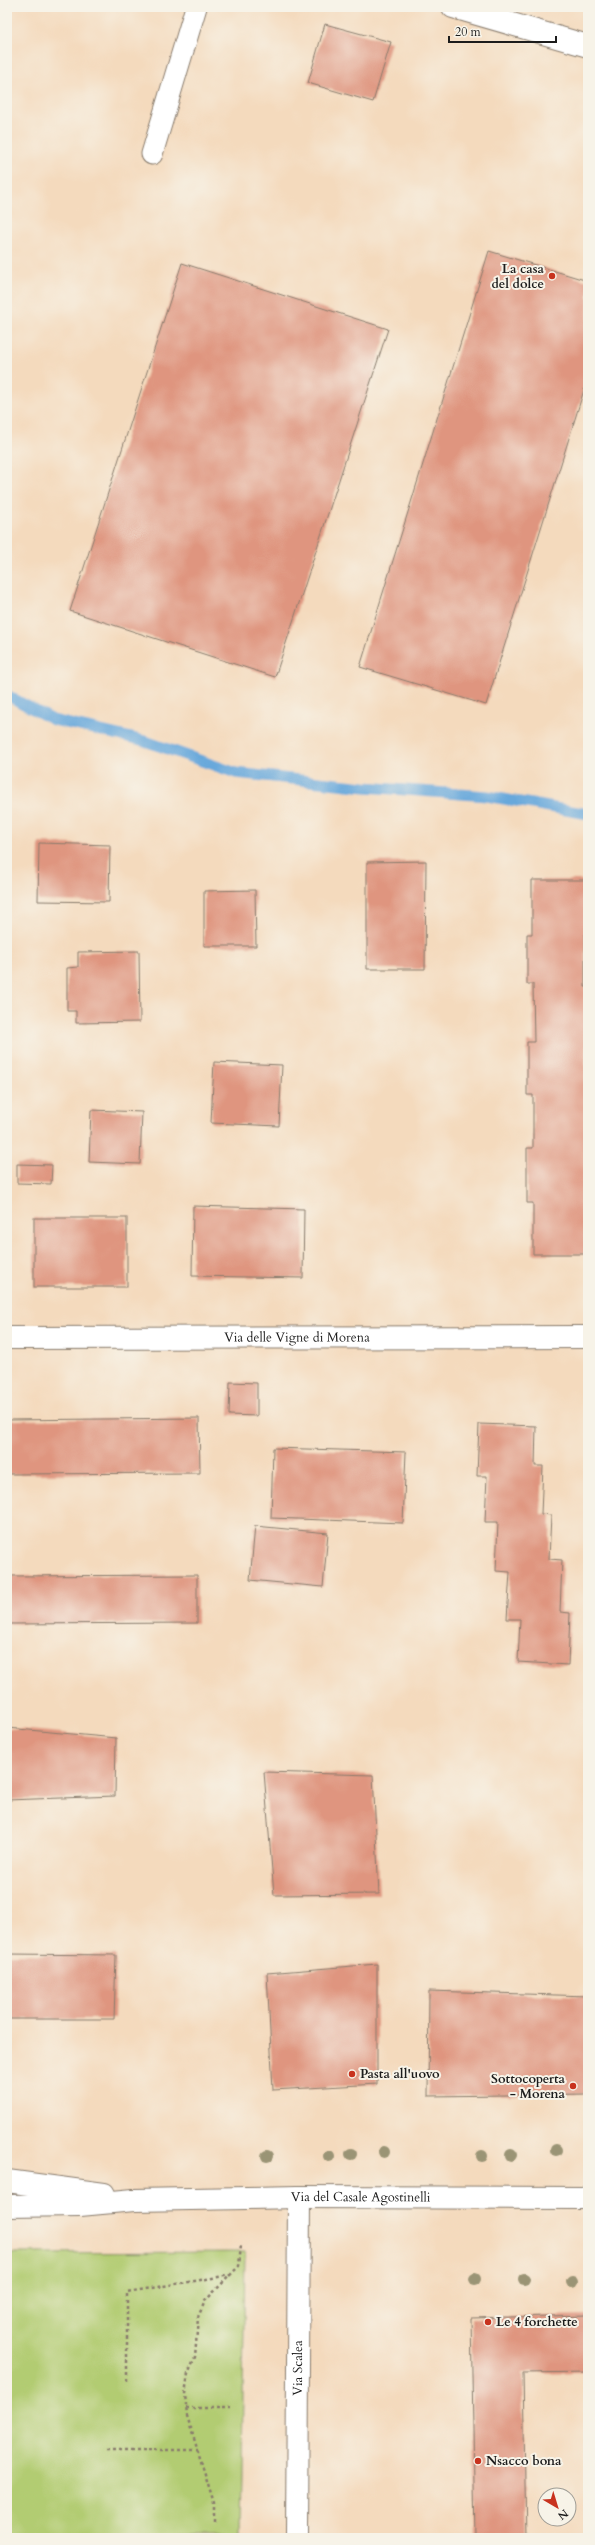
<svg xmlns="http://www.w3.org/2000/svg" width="595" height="2545" viewBox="0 0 595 2545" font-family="Cardo,serif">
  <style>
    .green { fill: #b2cc72; stroke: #677447 }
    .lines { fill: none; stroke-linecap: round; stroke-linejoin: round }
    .stream { stroke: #68a8db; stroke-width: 11 }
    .building { fill: #df957f }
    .service-casing { stroke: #887b6c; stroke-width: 23 }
    .minor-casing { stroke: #887b6c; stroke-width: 24 }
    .path { stroke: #887b6c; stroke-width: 2.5; stroke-dasharray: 3 3; stroke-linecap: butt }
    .service { stroke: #fff; stroke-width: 21 }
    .minor { stroke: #fff; stroke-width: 22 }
    .tree { fill: #9a9475 }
    .poi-dot { fill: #c8321e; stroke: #f7f3e8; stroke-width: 1.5 }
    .labels { text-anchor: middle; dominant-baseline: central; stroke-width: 4; stroke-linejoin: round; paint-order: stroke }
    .poi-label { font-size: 13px; font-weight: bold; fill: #1c1c1c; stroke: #f7f3e8; text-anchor: start }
    .street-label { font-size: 13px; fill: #1c1c1c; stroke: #f7f3e8 }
  </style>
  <rect width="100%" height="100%" fill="#f7f3e8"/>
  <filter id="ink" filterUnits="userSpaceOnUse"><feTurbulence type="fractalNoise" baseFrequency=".025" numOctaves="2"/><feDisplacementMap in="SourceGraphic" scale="8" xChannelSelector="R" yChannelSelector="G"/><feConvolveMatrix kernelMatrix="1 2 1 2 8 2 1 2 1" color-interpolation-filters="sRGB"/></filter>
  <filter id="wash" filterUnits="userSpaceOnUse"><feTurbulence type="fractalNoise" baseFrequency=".012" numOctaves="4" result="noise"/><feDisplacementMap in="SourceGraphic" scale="16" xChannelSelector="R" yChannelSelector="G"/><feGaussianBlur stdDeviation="0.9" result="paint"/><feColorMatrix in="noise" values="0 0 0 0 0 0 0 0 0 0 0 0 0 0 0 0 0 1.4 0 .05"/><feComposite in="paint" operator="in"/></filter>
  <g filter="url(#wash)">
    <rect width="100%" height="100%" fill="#f4dabd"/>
    <!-- green -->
    <path class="green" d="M245 2252 241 2538H7V2253Z"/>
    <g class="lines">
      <!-- stream -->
      <path class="stream" d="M7 695 53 720 145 741 236 773 365 787 487 796 588 814"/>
    </g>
    <g id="blocks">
      <!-- building -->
      <g class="building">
        <path d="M325 24 391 42 373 102 308 83Z"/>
        <path d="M489 251 588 281V377L486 705 360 667Z"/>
        <path d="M182 263 388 329 275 677 70 611Z"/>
        <path d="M39 843 110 845 109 902 38 901Z"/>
        <path d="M426 861 425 969H367V862Z"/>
        <path d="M532 880H588V934H585V987H588L585 1093H588V1148H586L588 1254H533V1203H527V1148H533V1095H527V1042H534L533 984H527V934H532Z"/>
        <path d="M255 890 256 946H204V891Z"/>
        <path d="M139 951 140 1022 76 1023V1011H67V968L78 967V952Z"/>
        <path d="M214 1062 282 1065 279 1126 211 1123Z"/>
        <path d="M91 1110 142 1112 140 1164 89 1162Z"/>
        <path d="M17 1164 52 1165 51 1184 17 1183Z"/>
        <path d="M193 1206 304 1209 303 1278 192 1276Z"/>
        <rect x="34" y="1218" width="93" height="69"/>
        <path d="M230 1382 257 1383V1416L229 1415Z"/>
        <path d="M199 1418 200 1473 7 1474V1420Z"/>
        <path d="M479 1424 536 1426 535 1466H543L541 1514 551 1515 549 1559 562 1560 560 1612 570 1613 568 1665 518 1662 520 1619H507L510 1572 496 1571 498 1522H485L487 1476H477Z"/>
        <path d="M273 1448 406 1452 403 1523 271 1518Z"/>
        <path d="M255 1526 328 1533 323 1587 250 1580Z"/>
        <path d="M197 1575V1623L7 1624V1576Z"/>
        <path d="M7 1728 116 1738 115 1796 7 1800Z"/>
        <path d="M264 1772 373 1775 379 1894 274 1895Z"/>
        <path d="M7 1954 116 1955 114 2019H7Z"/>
        <path d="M377 1964V2084L273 2090 267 1973Z"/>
        <path d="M429 1991 588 1996V2094L428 2096Z"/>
        <path d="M588 2315V2372L523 2373 526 2538H475L471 2318Z"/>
      </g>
    </g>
  </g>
  <g filter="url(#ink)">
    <use href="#blocks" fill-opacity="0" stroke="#887b6c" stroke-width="1"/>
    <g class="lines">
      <!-- service casing -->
      <g class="service-casing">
        <path id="service" d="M152 154 196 7"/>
      </g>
      <!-- minor casing -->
      <g class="minor-casing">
        <g id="minor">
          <path d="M453 7 588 46"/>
          <path id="s1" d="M7 1338 588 1337"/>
          <path d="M7 2181 104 2194"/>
          <path id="s2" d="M7 2206 80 2205 134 2200 299 2197 588 2198"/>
          <path id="s3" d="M297 2538 299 2197"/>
        </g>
      </g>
      <!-- path -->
      <g class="path">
        <path d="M127 2381V2292L231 2275"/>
        <path d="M186 2408H230"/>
        <path d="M106 2450H198"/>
        <path d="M214 2522V2503L187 2416 185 2394 188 2374 195 2358 198 2317 205 2301 239 2266 241 2245"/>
      </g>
      <!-- service -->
      <use href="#service" class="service"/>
      <!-- minor -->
      <use href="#minor" class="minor"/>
    </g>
    <!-- trees -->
    <g class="tree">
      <circle cx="556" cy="2150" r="6"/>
      <circle cx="384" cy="2152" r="6"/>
      <circle cx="351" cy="2154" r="6"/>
      <circle cx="511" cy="2155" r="6"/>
      <circle cx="267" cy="2156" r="6"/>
      <circle cx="329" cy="2156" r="6"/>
      <circle cx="482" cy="2156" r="6"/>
      <circle cx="475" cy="2279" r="6"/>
      <circle cx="524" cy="2279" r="6"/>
      <circle cx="572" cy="2282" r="6"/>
    </g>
  </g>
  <!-- markers -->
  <g class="poi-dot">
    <circle cx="552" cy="276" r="4"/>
    <circle cx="352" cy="2074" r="4"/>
    <circle cx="573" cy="2086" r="4"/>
    <circle cx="488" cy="2322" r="4"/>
    <circle cx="478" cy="2461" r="4"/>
  </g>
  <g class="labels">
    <!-- poi labels -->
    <g class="poi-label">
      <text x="544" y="269" text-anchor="end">La casa<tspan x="544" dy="15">del dolce</tspan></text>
      <text x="360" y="2074">Pasta all'uovo</text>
      <text x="565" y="2079" text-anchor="end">Sottocoperta<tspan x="565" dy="15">- Morena</tspan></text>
      <text x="496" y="2322">Le 4 forchette</text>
      <text x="486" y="2461">Nsacco bona</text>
    </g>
    <!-- street labels -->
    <g class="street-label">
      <text stroke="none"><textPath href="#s1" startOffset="290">Via delle Vigne di Morena</textPath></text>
      <text stroke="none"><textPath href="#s2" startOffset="354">Via del Casale Agostinelli</textPath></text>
      <text stroke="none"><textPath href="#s3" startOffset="170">Via Scalea</textPath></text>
    </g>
  </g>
  <!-- margin -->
  <rect width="595" height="2545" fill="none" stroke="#f7f3e8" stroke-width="24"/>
  <!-- north arrow -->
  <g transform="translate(557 2507) rotate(142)"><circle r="19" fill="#f7f3e8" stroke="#9f9d96"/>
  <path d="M0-3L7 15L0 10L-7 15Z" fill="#c8321e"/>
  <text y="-6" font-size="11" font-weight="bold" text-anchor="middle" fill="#1c1c1c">N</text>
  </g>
  <!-- scale -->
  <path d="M449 36v6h107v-6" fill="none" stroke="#1c1c1c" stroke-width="2"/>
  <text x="455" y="36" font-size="12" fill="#1c1c1c" stroke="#f7f3e8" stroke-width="3" paint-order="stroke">20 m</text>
</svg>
